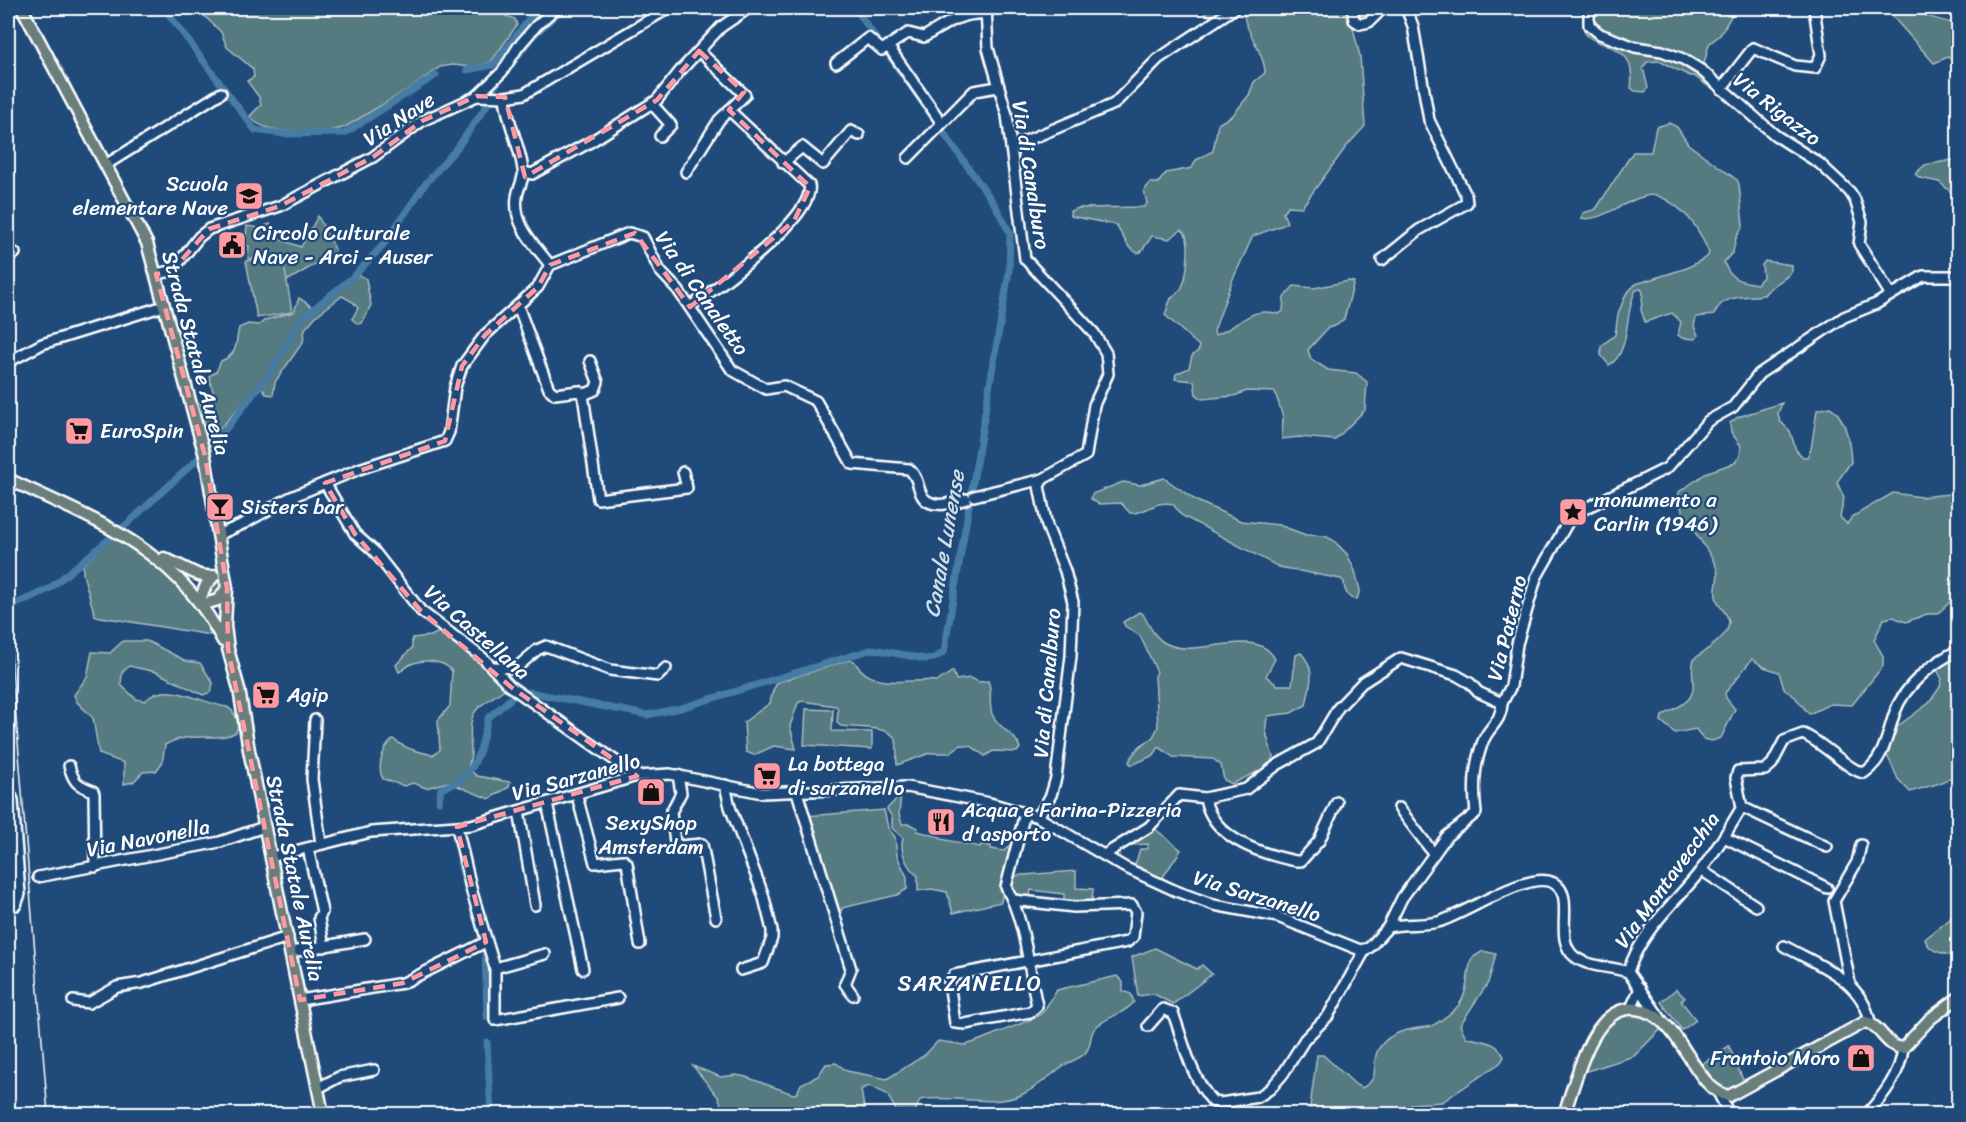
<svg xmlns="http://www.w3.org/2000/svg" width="1966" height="1122" viewBox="0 0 1966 1122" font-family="Sriracha,sans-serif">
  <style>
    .green { fill: #547a80; stroke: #aabcc0; stroke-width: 1.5 }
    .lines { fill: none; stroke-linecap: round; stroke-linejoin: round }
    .canal { stroke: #477ba4; stroke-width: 7 }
    .minor-casing { stroke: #fff; stroke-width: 14 }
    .major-casing { stroke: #fff; stroke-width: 15 }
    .minor { stroke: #1f4a7a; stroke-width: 9 }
    .major { stroke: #6b7f7c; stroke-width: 10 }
    .rail { stroke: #fff; stroke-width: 1.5 }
    .marked { fill: none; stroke: #ff9aa2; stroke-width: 4.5; stroke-dasharray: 12 8; stroke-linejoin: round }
    .labels { text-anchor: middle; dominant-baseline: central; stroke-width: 4.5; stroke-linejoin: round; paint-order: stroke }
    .street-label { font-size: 21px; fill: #fff; stroke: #1f4a7a }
    .poi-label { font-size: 21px; fill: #fff; stroke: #1f4a7a; text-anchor: start }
    .water-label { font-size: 22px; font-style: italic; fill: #d1dee8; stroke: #1f4a7a }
    .neighbourhood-label { font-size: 22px; letter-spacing: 1.5px; fill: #fff; stroke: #1f4a7a }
  </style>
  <rect width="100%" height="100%" fill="#1f4a7a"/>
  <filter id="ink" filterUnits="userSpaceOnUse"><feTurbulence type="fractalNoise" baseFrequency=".0167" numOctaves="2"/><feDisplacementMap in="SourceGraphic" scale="12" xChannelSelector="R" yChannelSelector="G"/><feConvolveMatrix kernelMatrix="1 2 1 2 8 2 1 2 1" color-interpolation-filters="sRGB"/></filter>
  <g filter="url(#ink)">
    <!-- green -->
    <g class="green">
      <path d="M196 8H499L503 15 515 19 517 25 491 62 472 67 453 65 440 67 412 87 345 127C326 135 261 136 250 116L261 105 259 97 247 81 254 77 253 69 227 47 221 32Z"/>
      <path d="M1198 8H1224L1211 17Z"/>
      <path d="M1245 8H1348L1360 56 1365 126 1346 147 1302 207 1288 206 1283 213 1287 222 1283 225 1253 236 1232 281 1214 331 1215 335C1241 327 1248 305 1279 314L1283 311 1284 297 1294 286 1314 288 1349 281 1354 282 1344 319 1337 325 1328 328 1308 350 1311 359 1328 370 1356 373 1367 382 1365 410 1335 440 1299 437 1282 439 1283 417 1275 392 1247 391 1234 396 1202 399 1196 394 1194 381 1175 379 1176 374 1189 368 1192 356 1199 350V346L1165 315C1167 310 1169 301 1172 297 1175 294 1180 292 1182 287 1187 277 1193 234 1181 230L1169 239 1152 236 1141 252 1137 253 1129 247 1116 225 1071 216 1070 211 1079 208 1144 207 1147 203 1144 191 1150 183H1158L1166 173 1192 168 1196 160 1213 151 1218 124 1233 115 1249 95 1254 82 1265 73C1265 51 1238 22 1245 8Z"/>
      <path d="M1583 8H1736L1720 35 1709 44 1704 64 1714 75V85L1709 87 1694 76H1690L1659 61 1647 62 1643 68 1648 88 1645 92 1635 91 1631 88C1638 34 1588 53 1583 27 1582 21 1584 14 1583 8Z"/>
      <path d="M1885 8C1910 9 1935 20 1958 24V66L1948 57 1934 63Z"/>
      <path d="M1669 123 1677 127 1688 144 1737 180 1739 184 1743 226 1736 238 1733 252 1724 262C1730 280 1739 281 1757 284L1763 277 1762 265 1765 261 1792 265V271C1784 282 1772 283 1764 295 1745 298 1722 293 1714 315L1696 317 1694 326 1698 335 1696 339 1682 338 1678 335 1681 322 1672 313 1645 322 1641 310 1643 292 1641 289 1636 290C1624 311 1631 354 1609 365L1601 355V346L1615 335 1618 314 1626 294 1636 284 1687 268 1707 257 1709 253C1698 226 1684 206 1656 195 1632 193 1602 224 1581 218L1583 213 1596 209 1633 152H1651L1656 127Z"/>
      <path d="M1958 159V198L1939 182 1920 178 1915 174 1925 165Z"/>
      <path d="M318 216 335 249 334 253 287 281 285 270 292 312 257 318 246 261 282 255 248 259 249 246 245 245 247 226 260 228 270 224 276 238 301 247Z"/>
      <path d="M360 275 366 279 371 305 362 323 358 324 352 319 358 308 353 302 342 296 316 316 305 329 303 342 275 382 273 395 266 394 260 384 208 442 200 402 214 395 209 376 216 372 221 361C239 354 235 343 239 328L248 324 259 325 265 320 294 312 299 298 314 308Z"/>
      <path d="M1782 403 1778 414 1780 421 1790 431 1796 450 1803 457H1807L1811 449 1817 410 1830 407C1847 417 1850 445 1851 462L1837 482 1844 498 1840 517 1847 524 1852 517 1893 493 1921 497 1958 493V595L1937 614H1927L1906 622 1893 617 1884 619 1874 640 1883 656V666L1852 705 1830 704 1809 714 1795 697 1784 689 1779 672 1764 667 1752 659 1725 693 1726 698 1735 709 1721 738 1712 741 1703 739 1696 729 1675 733 1661 721 1662 716C1675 707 1695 704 1693 683 1693 674 1691 668 1694 659 1705 650 1737 633 1727 616 1724 610 1716 603 1716 596 1714 587 1720 579 1717 569 1709 545 1675 515 1679 492L1708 472 1734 463 1740 456 1741 446 1731 432 1730 423 1738 417Z"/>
      <path d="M1164 478 1197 501 1241 521 1279 525 1306 535 1325 536 1333 540 1347 554 1355 571 1360 590 1357 599C1348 600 1344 590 1344 582L1341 579 1279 567 1181 515 1173 504C1153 500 1147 514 1130 513L1121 503 1099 504 1091 499 1092 494 1123 482 1140 485Z"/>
      <path d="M112 539C141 539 203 609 211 635L95 616 83 574V565Z"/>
      <path d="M222 574 223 583 218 595 204 599 208 588Z"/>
      <path d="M1139 612 1143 614C1149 625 1154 637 1165 643 1196 661 1255 623 1275 659L1266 676 1277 685H1292L1296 655 1301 653C1317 670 1310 684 1306 705L1291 713 1268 716C1262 729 1270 744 1273 757L1269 766 1232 784 1224 780 1221 765 1213 759 1173 757 1159 747 1154 755 1132 765 1129 762C1136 748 1140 745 1152 739L1158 727 1155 676 1157 672 1140 636 1125 626 1123 622Z"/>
      <path d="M439 632 485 667 506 688C473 712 468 706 471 751 472 758 468 762 469 769L477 776 510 782 509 787 489 799 448 782 426 788 413 783 404 786 383 779C376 766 383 748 393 739 405 749 417 751 433 755L440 750 438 720 450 706 452 671C444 660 423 659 411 664 406 667 404 670 399 672L396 665 412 648V638L431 636Z"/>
      <path d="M123 641H147L186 661 200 663 213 683 211 692 203 695 156 672 129 666 122 672 121 685 136 699 145 701C166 679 200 703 227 707 236 712 240 724 236 732 219 743 189 730 165 745L162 763 156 771 143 772 133 782 124 784V763L99 754 93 718 77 702 74 695 87 677 92 652 110 653Z"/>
      <path d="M1951 657 1955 660 1958 673V774L1940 783 1910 792 1898 779 1887 755 1898 726 1929 703 1940 687 1942 679 1936 668Z"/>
      <path d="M849 660 854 661C872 692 909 678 938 681L953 671 956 680 970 678 979 682 988 681C993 692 988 702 992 714 998 729 1016 733 1020 748L1017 752 993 751 985 756 971 746 961 745 949 753H930L897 765C896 756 898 748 896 740 891 725 854 728 841 726L837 723 838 710 836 706 802 701 798 703 790 726 796 749 774 746 754 755 746 752 744 722 770 703 773 690 778 682Z"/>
      <path d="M806 709 833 710 832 731 872 732V749L804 745Z"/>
      <path d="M901 794 899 814 902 824H909L918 828 917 831 941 837V839L980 847 981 845 991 846V849L1004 851 1013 842 1001 902 953 913 947 892 931 889 918 891V876C907 868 899 850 903 838L892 828V817L887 809Z"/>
      <path d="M884 810 888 828 895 837 897 856 907 877V889L897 895 842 908V910L837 912 820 860 822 859 816 831 810 832 806 816Z"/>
      <path d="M1154 828 1181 850 1161 880 1134 868 1140 849H1147L1148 844 1132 845 1131 841Z"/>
      <path d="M1076 871V888L1093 889 1092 901 1064 900V894L1031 890 1030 896C1022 895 1014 895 1010 887L1011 876Z"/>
      <path d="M1958 881V951L1950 955C1939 953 1928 950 1925 939L1950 919 1955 907Z"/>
      <path d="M1155 948 1197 969 1202 965 1212 974 1173 1004 1154 994 1138 996 1132 957Z"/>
      <path d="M1483 951 1496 954 1488 983 1460 1025 1466 1037C1480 1042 1497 1039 1504 1057L1500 1063 1442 1102 1412 1104 1402 1114H1309L1317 1055H1323L1356 1085 1362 1088C1383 1077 1369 1064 1379 1048 1390 1031 1410 1029 1428 1027 1435 1026 1453 1012 1458 1006 1469 993 1466 973 1472 958Z"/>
      <path d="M1117 976 1123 982V991L1131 994 1134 1002C1124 1015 1107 1016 1096 1027 1088 1035 1093 1043 1086 1052 1081 1059 1070 1061 1063 1066 1049 1076 1037 1088 1021 1095 993 1108 950 1094 920 1100L914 1114H898L887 1094 870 1086 861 1089 865 1114H724L719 1098 693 1066 721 1077 736 1075 746 1077 793 1094 797 1093 801 1084 818 1076 826 1064 836 1063 847 1071 887 1079 925 1055 938 1041 965 1045 975 1042 1035 1018 1043 1012 1057 990Z"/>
      <path d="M1676 989 1685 998 1681 1001 1696 1020 1682 1030 1661 1002Z"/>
      <path d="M1622 1014H1644L1663 1027 1634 1056 1584 1072 1604 1025Z"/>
      <path d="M1729 1046 1744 1082 1728 1089 1716 1083 1702 1064Z"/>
    </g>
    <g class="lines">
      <!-- canal -->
      <g class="canal">
        <path d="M164 8 255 130 284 134 345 133 436 75"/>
        <path d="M855 8 882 47"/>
        <path d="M467 70 493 65 538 8"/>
        <path d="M9 607 49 589 126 525 213 445 270 373 301 319 353 277 383 245 426 183 457 148 487 105 493 89 533 36 564 8"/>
        <path d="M529 692 647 715 681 708 873 649 925 659 934 658 944 652 1009 272 1010 233 995 205 887 53"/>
        <path d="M439 801 441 789 459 781 473 766 480 750 488 718 515 695"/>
        <path d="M460 863 467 890"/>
        <path d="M485 950 487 1017"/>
        <path d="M487 1042 491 1114"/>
      </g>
      <!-- minor casing -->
      <g class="minor-casing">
        <g id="minor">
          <path d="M986 8 988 48 1007 115 1025 259 1094 333 1106 353 1108 374 1094 405 1086 455 1043 479 1039 486 1047 526 1065 571 1073 602 1071 656 1056 778 1051 795 1038 817"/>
          <path d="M1352 8 1354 20 1360 24 1369 22 1383 8"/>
          <path d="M1589 8V25L1600 34 1635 47 1662 51 1683 59 1701 70 1775 135 1819 163 1850 192 1855 200 1862 222 1859 244 1891 295"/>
          <path d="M888 46 941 122"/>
          <path d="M836 63 868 38 882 50 908 33 924 37C944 25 961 12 987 14"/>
          <path d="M1721 89 1753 48 1795 66 1815 68 1821 55 1814 8"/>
          <path d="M477 96 505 97 524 94 669 8"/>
          <path d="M505 97C507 123 520 145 523 170 525 179 518 187 517 197 513 225 534 244 550 265"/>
          <path d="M652 104 671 125 660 136"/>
          <path d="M1011 147 1114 104 1158 59 1235 8"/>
          <path d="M908 158 974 91 998 87"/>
          <path d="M783 163 802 147 823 164 851 131 859 135"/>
          <path d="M107 164 221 93"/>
          <path d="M524 172 532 174 592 141 657 100 680 71 721 27 749 8"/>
          <path d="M686 172 719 120 745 95 699 51"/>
          <path d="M8 258 15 253"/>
          <path d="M1382 260 1419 230 1467 203 1466 195 1429 120 1413 26 1406 8"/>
          <path d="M156 274 172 271 199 237 209 229 280 206 373 157 422 121 477 96 502 72 518 47 536 26 556 8"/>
          <path d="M518 306 549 389 555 394 579 391 583 395 598 499 687 488 683 472"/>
          <path d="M690 307C715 289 817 216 809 185L729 110"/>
          <path d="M8 362 42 344 164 306"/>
          <path d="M583 395 595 390 598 382 590 361"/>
          <path d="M325 483 355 534 374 551 421 611 483 658 511 687 637 776"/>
          <path d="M974 496 1043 479"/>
          <path d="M218 535 245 523 289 498 359 469 445 441 449 432 455 387 462 366 485 335 538 287 550 265 629 233 643 237 660 271 678 290 732 370 766 389 784 386 816 401 852 464 909 469C916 475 917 482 920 491 926 511 951 504 966 499"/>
          <path d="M493 667 516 668 537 650 546 646 610 670 658 676 666 668"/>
          <path d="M315 720 312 779 321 844"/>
          <path d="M69 766C74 783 77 785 93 791L94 794 95 867"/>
          <path d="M678 775 681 793 671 812 675 842 679 846 702 844 716 918"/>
          <path d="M725 785 730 807 763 894 772 930V938L763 963 741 970"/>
          <path d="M8 789 13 800 20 894 16 905 8 907"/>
          <path d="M797 792 851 969 845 984 853 995"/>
          <path d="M577 796 595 863 623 860 627 863 640 944"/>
          <path d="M1205 798C1212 838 1261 854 1296 861H1301L1319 841 1337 802"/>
          <path d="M547 803 583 969"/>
          <path d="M1742 807 1827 847"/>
          <path d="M1399 808 1434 854"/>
          <path d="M519 811 535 905"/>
          <path d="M457 827 472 892 495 968V1020L618 998"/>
          <path d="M1724 837 1827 888"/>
          <path d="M308 848 322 912 319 918 324 947"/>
          <path d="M1104 855 1149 827 1179 795 1205 798 1246 789 1277 765 1317 743 1338 708 1362 683 1401 658 1456 675 1470 683 1478 692 1502 703 1511 686 1517 644 1536 578 1572 515 1667 468 1708 421 1733 407 1759 374 1844 317 1876 304 1923 276H1958"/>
          <path d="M271 857 371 832 471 825 637 776 670 774 762 793 907 787 990 803 1038 817 1124 867 1176 891 1214 905 1278 917 1360 950 1369 948 1388 927C1404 923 1421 926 1438 922 1465 914 1522 875 1548 881 1581 889 1550 938 1575 957 1590 968 1611 966 1628 972L1661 1019"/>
          <path d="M1701 870 1756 906"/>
          <path d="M38 877 220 842 264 827"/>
          <path d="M1013 900 1074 907 1132 905 1136 912 1133 937 1127 942 954 975 949 982 955 1023 965 1024 1030 1012 1037 1006 1036 1001C1028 964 1025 921 1006 887L1025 813"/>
          <path d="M1388 927 1402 898 1447 836 1476 813C1473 790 1474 766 1482 744 1488 726 1501 724 1502 703"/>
          <path d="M1784 946C1818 965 1862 979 1870 1022"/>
          <path d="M291 952 365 939"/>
          <path d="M495 968 545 954"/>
          <path d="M1628 972C1641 931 1672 906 1698 874 1715 853 1728 830 1742 807L1736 778 1738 771 1765 770 1772 764 1784 741 1803 734C1824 743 1849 771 1864 773 1885 759 1887 734 1895 712 1904 686 1934 661 1958 651"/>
          <path d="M1850 983 1834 901 1857 862 1861 845"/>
          <path d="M300 1000 403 983 486 942"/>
          <path d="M73 1001 89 1003 117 987 142 983 288 937"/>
          <path d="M1631 1008 1640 988"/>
          <path d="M1148 1026 1163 1009 1173 1013C1184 1043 1191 1078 1213 1102L1221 1103 1258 1097 1270 1089 1283 1074 1305 1039 1328 1016 1365 950"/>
          <path d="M318 1088 339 1077 374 1070"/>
          <path d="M1718 1092 1729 1114"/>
          <path d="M1867 1114C1883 1096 1901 1073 1903 1048"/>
        </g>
      </g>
      <!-- major casing -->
      <g class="major-casing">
        <g id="major">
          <path d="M22 8 147 243 205 456 227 588 225 626 228 649 239 689 249 750 323 1114"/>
          <path d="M8 479C96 521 176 548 223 641"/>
          <path d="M164 558 199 575 213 577"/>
          <path d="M199 602 206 585 214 576"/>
          <path d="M201 605 218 600 227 588"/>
          <path d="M1564 1114C1576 1082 1591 1005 1635 1009 1682 1013 1692 1090 1729 1096L1865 1022C1881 1025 1886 1048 1903 1048L1930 1019 1958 998"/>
        </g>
      </g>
      <!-- minor -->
      <use href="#minor" class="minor"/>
      <!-- major -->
      <use href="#major" class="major"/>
      <!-- rail -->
      <path class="rail" d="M8 618 48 1114"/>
    </g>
  </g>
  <!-- marked area -->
  <path class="marked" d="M699 51 744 92 729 110 810 187 794 221 690 307 635 233 550 265 538 287 485 335 462 366 445 441 325 483 355 534 421 611 511 687 637 776 457 827 486 942 403 983 300 1000 228 649 227 588 205 456 156 274 171 272 209 229 280 206 373 157 422 121 477 96 505 97 525 177 657 100Z"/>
  <!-- icons -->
  <defs>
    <g id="school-square" transform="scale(1.5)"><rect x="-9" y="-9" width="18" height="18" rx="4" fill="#ff9aa2" stroke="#1f4a7a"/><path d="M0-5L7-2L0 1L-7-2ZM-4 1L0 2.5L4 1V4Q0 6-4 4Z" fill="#111"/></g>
    <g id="civic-square" transform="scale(1.5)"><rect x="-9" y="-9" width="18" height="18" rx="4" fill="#ff9aa2" stroke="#1f4a7a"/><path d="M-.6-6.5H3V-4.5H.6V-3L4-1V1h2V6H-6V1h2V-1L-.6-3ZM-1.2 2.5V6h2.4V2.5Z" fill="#111"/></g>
    <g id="supermarket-square" transform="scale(1.5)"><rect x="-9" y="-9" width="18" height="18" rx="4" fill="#ff9aa2" stroke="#1f4a7a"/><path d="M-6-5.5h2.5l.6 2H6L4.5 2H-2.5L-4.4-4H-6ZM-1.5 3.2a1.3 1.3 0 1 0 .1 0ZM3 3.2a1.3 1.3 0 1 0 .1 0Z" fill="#111"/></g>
    <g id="bar-square" transform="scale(1.5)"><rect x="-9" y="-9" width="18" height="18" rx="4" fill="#ff9aa2" stroke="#1f4a7a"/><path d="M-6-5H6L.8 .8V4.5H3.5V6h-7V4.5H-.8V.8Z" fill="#111"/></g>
    <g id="sight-square" transform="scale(1.5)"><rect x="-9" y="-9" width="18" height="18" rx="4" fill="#ff9aa2" stroke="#1f4a7a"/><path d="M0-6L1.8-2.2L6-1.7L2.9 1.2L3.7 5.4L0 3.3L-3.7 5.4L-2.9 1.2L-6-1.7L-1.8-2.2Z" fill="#111"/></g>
    <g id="shop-square" transform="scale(1.5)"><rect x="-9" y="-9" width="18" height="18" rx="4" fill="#ff9aa2" stroke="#1f4a7a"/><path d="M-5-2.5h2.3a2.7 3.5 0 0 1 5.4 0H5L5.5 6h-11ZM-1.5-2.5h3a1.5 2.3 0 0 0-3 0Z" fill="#111"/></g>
    <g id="restaurant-square" transform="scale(1.5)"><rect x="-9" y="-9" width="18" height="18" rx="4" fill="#ff9aa2" stroke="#1f4a7a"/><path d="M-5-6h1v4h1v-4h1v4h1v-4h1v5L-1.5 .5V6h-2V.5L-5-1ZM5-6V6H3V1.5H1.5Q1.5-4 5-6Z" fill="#111"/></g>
  </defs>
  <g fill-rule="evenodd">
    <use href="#school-square" x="249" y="196"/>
    <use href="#civic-square" x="232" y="245"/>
    <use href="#supermarket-square" x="79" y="431"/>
    <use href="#bar-square" x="220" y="507"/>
    <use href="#sight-square" x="1573" y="512"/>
    <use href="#supermarket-square" x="266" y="695"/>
    <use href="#supermarket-square" x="767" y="776"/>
    <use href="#shop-square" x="651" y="792"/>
    <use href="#restaurant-square" x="941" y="822"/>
    <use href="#shop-square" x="1861" y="1058"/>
  </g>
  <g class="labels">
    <!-- street labels -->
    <g class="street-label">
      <text transform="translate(1777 109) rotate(38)">Via Rigazzo</text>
      <text transform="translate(399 119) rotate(-33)">Via Nave</text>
      <text transform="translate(1031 175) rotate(81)">Via di Canalburo</text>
      <text transform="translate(702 293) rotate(55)">Via di Canaletto</text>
      <text transform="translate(196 353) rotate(75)">Strada Statale Aurelia</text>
      <text transform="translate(1507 628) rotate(-76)">Via Paterno</text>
      <text transform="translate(477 632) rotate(41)">Via Castellana</text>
      <text transform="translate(1047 683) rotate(-85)">Via di Canalburo</text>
      <text transform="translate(576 777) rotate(-15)">Via Sarzanello</text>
      <text transform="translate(148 838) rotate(-11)">Via Navonella</text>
      <text transform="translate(295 878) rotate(78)">Strada Statale Aurelia</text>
      <text transform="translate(1667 880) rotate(-54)">Via Montavecchia</text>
      <text transform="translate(1257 896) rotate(17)">Via Sarzanello</text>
    </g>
    <!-- poi labels -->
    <g class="poi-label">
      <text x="228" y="184" text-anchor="end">Scuola<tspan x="228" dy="24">elementare Nave</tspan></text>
      <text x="253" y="233">Circolo Culturale<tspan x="253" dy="24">Nave - Arci - Auser</tspan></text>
      <text x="100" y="431">EuroSpin</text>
      <text x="1594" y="500">monumento a<tspan x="1594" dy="24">Carlin (1946)</tspan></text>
      <text x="241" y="507">Sisters bar</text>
      <text x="287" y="695">Agip</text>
      <text x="788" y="764">La bottega<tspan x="788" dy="24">di sarzanello</tspan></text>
      <text x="962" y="810">Acqua e Farina-Pizzeria<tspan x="962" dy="24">d'asporto</tspan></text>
      <text x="651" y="823" text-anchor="middle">SexyShop<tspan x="651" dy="24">Amsterdam</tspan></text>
      <text x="1840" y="1058" text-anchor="end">Frantoio Moro</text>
    </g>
    <!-- water labels -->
    <g class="water-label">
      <text transform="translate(944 544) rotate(-80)">Canale Lunense</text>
    </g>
    <!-- neighbourhood labels -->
    <g class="neighbourhood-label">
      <text x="970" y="983">SARZANELLO</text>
    </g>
  </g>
  <!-- margin -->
  <rect width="1966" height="1122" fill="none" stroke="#1f4a7a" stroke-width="30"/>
  <rect x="15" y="15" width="1936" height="1092" fill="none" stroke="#fff" stroke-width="2" filter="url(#ink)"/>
</svg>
